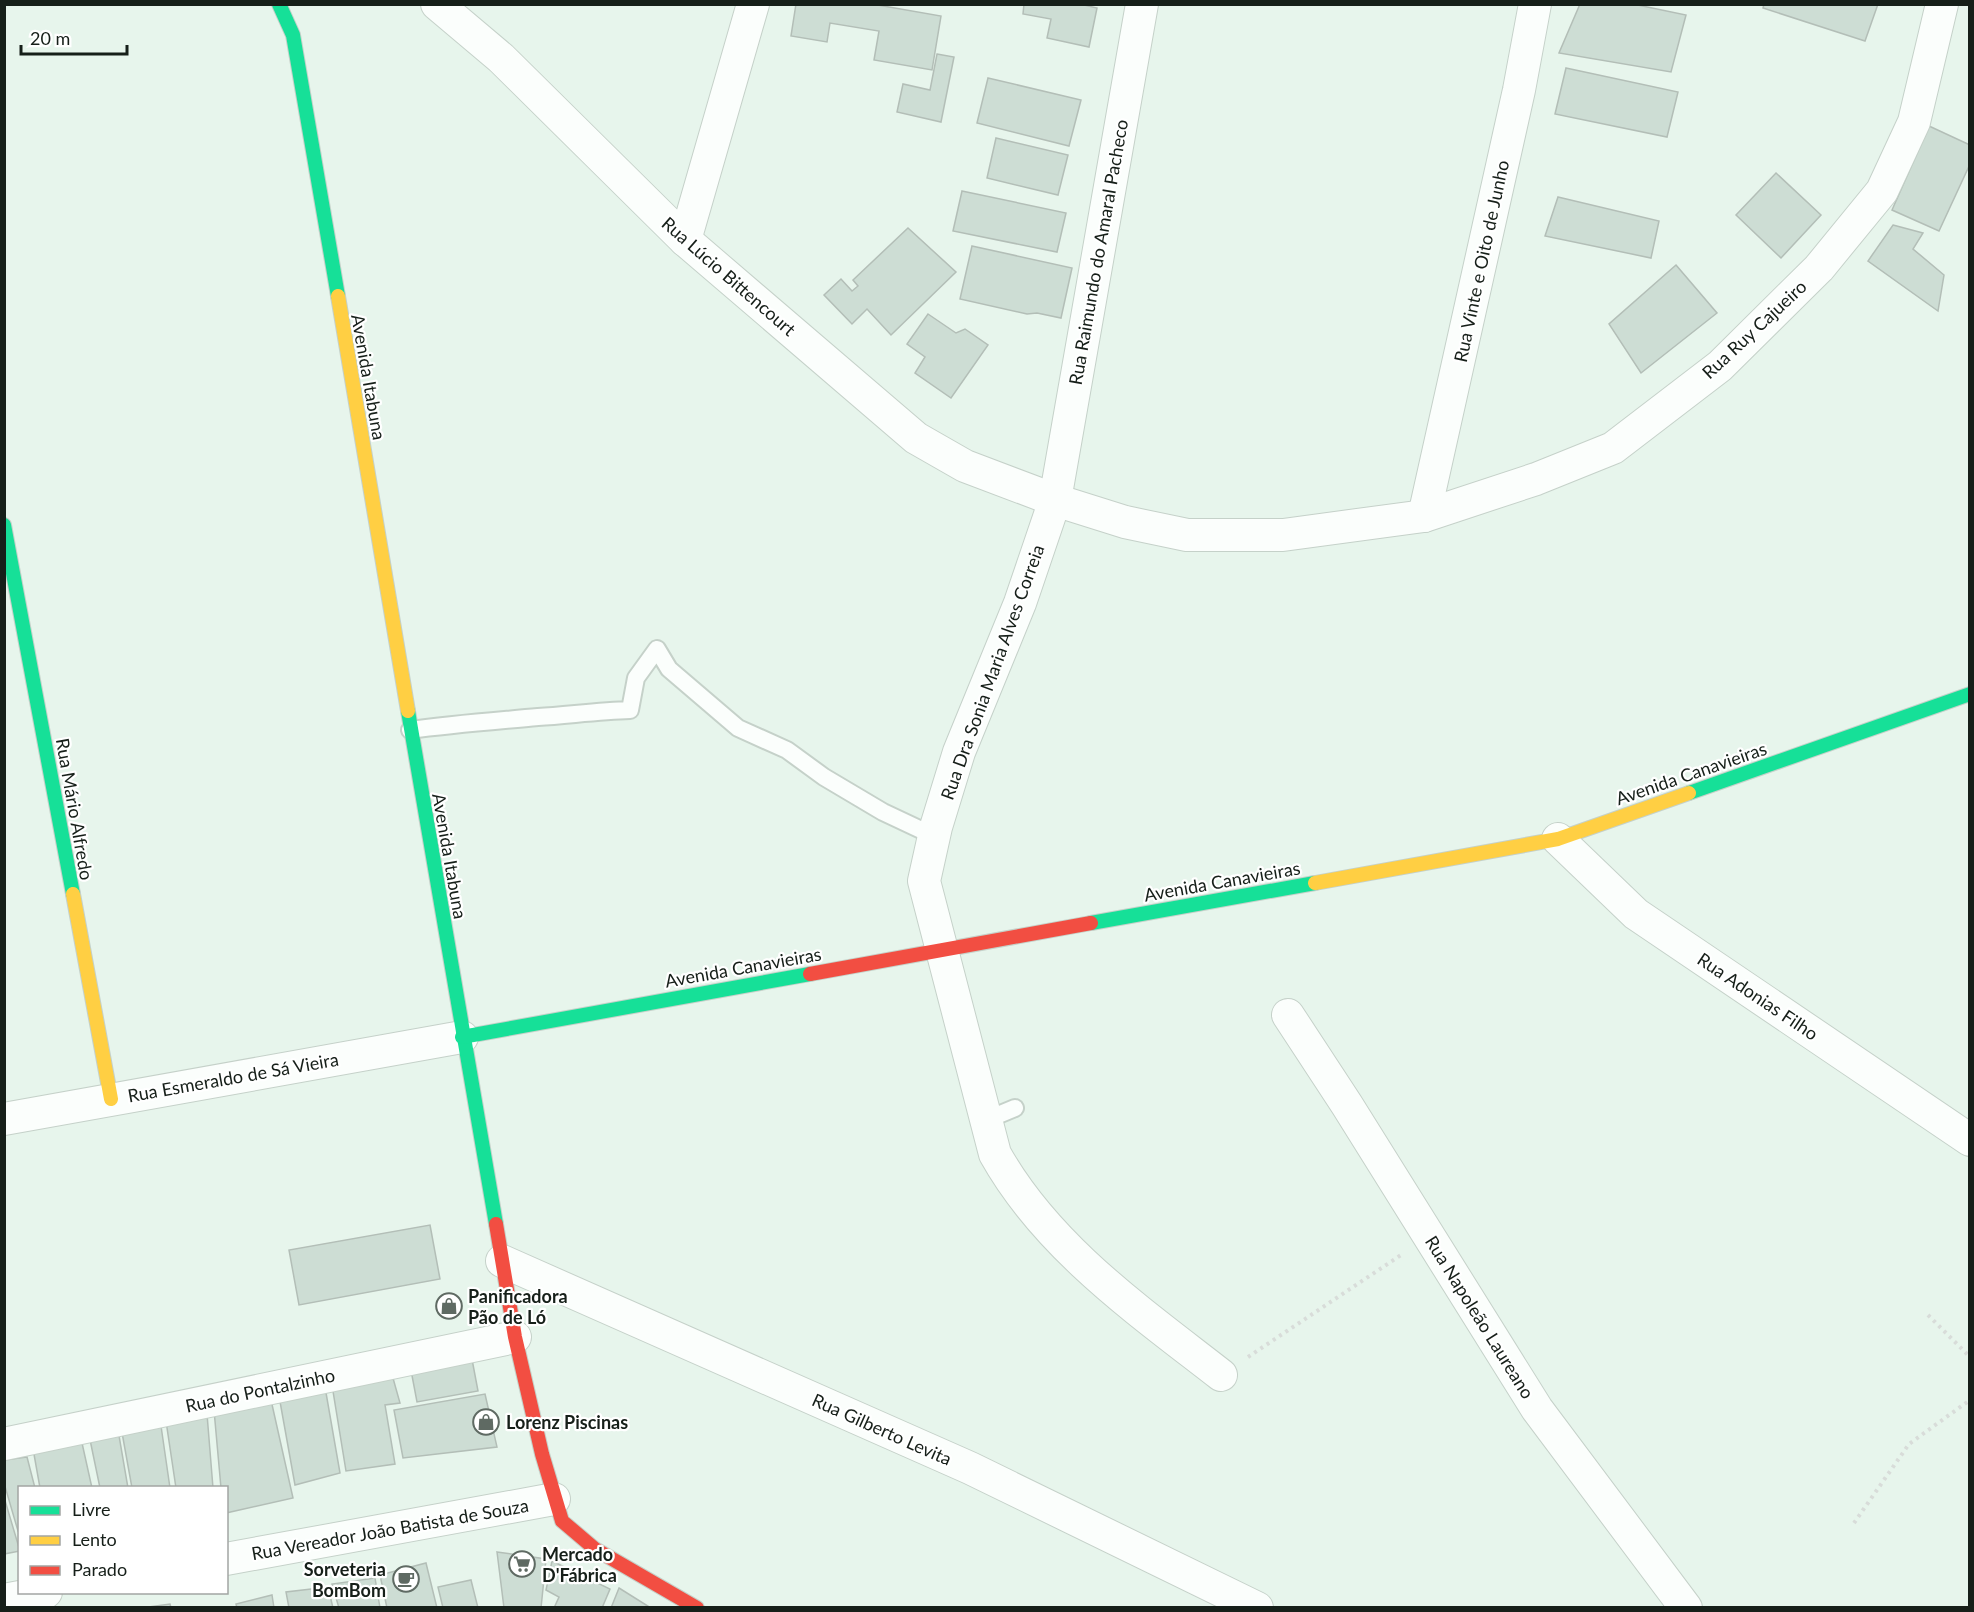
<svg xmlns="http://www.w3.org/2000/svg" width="1974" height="1612" viewBox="0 0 1974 1612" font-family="Lato,sans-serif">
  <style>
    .building { fill: #cdddd4; stroke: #b3beb7; stroke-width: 1.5 }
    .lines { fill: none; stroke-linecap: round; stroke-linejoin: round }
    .lane-casing { stroke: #c5d1c9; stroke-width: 20 }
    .street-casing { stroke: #c5d1c9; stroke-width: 34 }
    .fast-casing { stroke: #c5d1c9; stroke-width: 16 }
    .slow-casing { stroke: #c5d1c9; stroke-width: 16 }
    .jam-casing { stroke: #c5d1c9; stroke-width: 16 }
    .path { stroke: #d8dcd9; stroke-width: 4; stroke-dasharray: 3 4.5; stroke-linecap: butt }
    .lane { stroke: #fbfefc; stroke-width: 16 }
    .street { stroke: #fbfefc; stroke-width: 32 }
    .fast { stroke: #16e098; stroke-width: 14 }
    .slow { stroke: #ffcf43; stroke-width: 14 }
    .jam { stroke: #f24e42; stroke-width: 14 }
    .labels { text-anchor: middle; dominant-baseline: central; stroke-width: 4.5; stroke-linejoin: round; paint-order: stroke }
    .street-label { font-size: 18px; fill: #161f19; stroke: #fff }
    .poi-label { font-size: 18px; font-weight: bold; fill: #161f19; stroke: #fff; text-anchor: start }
  </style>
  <rect width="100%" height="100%" fill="#e7f5ec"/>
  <!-- building -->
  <g class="building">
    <path d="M796 4H872L941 16 932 70 874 60 879 31 830 23 827 42 791 36Z"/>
    <path d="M1024 4H1080L1097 8 1089 47 1047 38 1051 19 1023 14Z"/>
    <path d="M1580 4H1633L1686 15 1671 72 1559 53Z"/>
    <path d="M1764 4H1878L1865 41 1763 8Z"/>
    <path d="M937 54 954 57 941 122 897 112 903 84 930 90Z"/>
    <path d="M1566 68 1678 92 1667 137 1555 114Z"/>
    <path d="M988 78 1081 100 1069 146 977 123Z"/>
    <path d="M1929 126 1970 145V164L1939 231 1892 210Z"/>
    <path d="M996 138 1068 155 1058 195 987 178Z"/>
    <path d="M1776 173 1821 215 1781 258 1736 215Z"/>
    <path d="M962 191 1066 213 1057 252 953 231Z"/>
    <path d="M1558 197 1659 221 1651 258 1545 236Z"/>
    <path d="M1893 225 1923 233 1913 249 1944 275 1938 311 1868 261Z"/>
    <path d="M908 228 956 272 891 335 867 309 852 324 824 295 841 279 852 291 858 286 853 280Z"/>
    <path d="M972 246 1072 268 1061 318 1037 313 1027 314 960 299Z"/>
    <path d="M1676 265 1717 313 1641 373 1609 324Z"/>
    <path d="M928 314 956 333 965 329 988 345 951 398 915 373 925 357 907 344Z"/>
    <path d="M430 1225 440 1279 299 1305 289 1250Z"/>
    <path d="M471 1354 478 1391 417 1402 410 1365Z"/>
    <path d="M391 1371 400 1403 385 1405 395 1464 346 1471 332 1385Z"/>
    <path d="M325 1387 340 1473 295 1485 279 1396Z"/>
    <path d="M485 1394 497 1447 403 1458 394 1410Z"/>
    <path d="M271 1400 293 1498 226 1513V1488H221L214 1410Z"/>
    <path d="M207 1414 213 1488H176L166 1421Z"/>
    <path d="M160 1419 170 1488H132L121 1427Z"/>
    <path d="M117 1424 128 1488H100L88 1430Z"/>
    <path d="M80 1434 92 1488H40L32 1443Z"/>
    <path d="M27 1457 35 1488H20V1530L18 1531 4 1483V1460Z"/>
    <path d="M4 1497 20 1551 4 1554Z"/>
    <path d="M497 1552 546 1559 541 1608H504Z"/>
    <path d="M552 1561 610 1589 602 1608H554L559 1597 546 1590Z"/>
    <path d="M426 1563 437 1608H387L380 1575Z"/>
    <path d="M375 1578 380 1608H339L332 1584Z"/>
    <path d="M471 1580 478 1608H443L438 1587Z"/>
    <path d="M328 1587 333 1608H289L286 1592Z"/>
    <path d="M619 1588 651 1608H611Z"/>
    <path d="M272 1595 274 1608H237L236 1604Z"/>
    <path d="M170 1604 171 1608H141Z"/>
  </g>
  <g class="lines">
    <!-- lane casing -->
    <g class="lane-casing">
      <g id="lane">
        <path d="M410 730C453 724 495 721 538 717 569 715 599 711 630 710L636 678 657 649 669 669 738 728 787 750 824 777 883 812 934 836"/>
        <path d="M986 1120 1015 1108"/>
      </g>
    </g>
    <!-- street casing -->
    <g class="street-casing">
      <g id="street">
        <path d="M437 4 501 58 685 240 916 438 965 466 1055 500 1125 522 1187 535H1283L1424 516 1536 479 1613 448 1720 366 1819 268 1882 191 1914 122 1942 4"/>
        <path d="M1142 4 1055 500 1020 603 959 752 936 827 924 881 995 1154C1047 1247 1139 1311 1221 1375"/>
        <path d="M685 240 753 4"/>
        <path d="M1424 516 1519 90 1535 4"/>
        <path d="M1558 839 1636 914 1970 1140"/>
        <path d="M1288 1015 1347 1105 1537 1409 1686 1608"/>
        <path d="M4 1119 462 1037"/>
        <path d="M502 1261 970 1468 1257 1608"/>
        <path d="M4 1444 515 1337"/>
        <path d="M226 1559 554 1499"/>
        <path d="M4 1600 46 1592"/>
      </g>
    </g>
    <!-- fast casing -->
    <g class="fast-casing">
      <g id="fast">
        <path d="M279 4 293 35 338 296"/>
        <path d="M4 525 73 894"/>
        <path d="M408 711 496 1224"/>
        <path d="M1689 793 1970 694"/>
        <path d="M1091 923 1315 883"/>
        <path d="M462 1037 810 974"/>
      </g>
    </g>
    <!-- slow casing -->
    <g class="slow-casing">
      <g id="slow">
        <path d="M338 296 408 711"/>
        <path d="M1315 883 1558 839 1689 793"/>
        <path d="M73 894 111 1099"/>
      </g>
    </g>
    <!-- jam casing -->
    <g class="jam-casing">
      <g id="jam">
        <path d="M810 974 1091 923"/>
        <path d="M496 1224 515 1337 542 1454 562 1521 595 1549 697 1608"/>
      </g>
    </g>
    <!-- path -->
    <g class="path">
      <path d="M1928 1315 1970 1357"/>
      <path d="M1248 1357 1401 1255"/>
      <path d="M1854 1523 1909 1444 1970 1400"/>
    </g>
    <!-- lane -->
    <use href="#lane" class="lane"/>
    <!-- street -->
    <use href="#street" class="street"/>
    <!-- fast -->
    <use href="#fast" class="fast"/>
    <!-- slow -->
    <use href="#slow" class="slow"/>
    <!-- jam -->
    <use href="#jam" class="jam"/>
  </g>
  <!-- icons -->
  <defs>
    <g id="shop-ring" transform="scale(1.35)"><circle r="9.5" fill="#fff" stroke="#5f6a63" stroke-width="1.5"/><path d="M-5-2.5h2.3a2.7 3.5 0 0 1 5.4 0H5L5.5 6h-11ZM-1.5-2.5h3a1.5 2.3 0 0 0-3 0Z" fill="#5f6a63"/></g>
    <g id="supermarket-ring" transform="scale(1.35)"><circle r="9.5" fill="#fff" stroke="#5f6a63" stroke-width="1.5"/><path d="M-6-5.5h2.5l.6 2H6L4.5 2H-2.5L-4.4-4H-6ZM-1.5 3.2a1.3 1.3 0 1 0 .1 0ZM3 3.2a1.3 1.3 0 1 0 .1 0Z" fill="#5f6a63"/></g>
    <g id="cafe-ring" transform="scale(1.35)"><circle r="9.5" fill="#fff" stroke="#5f6a63" stroke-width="1.5"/><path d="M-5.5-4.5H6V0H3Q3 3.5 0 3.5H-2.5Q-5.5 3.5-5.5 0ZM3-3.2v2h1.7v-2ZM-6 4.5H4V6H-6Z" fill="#5f6a63"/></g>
  </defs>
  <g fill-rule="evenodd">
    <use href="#shop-ring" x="449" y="1306"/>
    <use href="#shop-ring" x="486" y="1422"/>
    <use href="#supermarket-ring" x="522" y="1564"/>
    <use href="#cafe-ring" x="406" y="1579"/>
  </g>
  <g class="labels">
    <!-- street labels -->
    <g class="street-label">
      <text transform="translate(1098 252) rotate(-80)">Rua Raimundo do Amaral Pacheco</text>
      <text transform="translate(1481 261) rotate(-78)">Rua Vinte e Oito de Junho</text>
      <text transform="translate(729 276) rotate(41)">Rua Lúcio Bittencourt</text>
      <text transform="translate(1754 329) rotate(-43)">Rua Ruy Cajueiro</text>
      <text transform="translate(369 377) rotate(80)">Avenida Itabuna</text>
      <text transform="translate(992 672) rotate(-70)">Rua Dra Sonia Maria Alves Correia</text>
      <text transform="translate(1691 773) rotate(-19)">Avenida Canavieiras</text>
      <text transform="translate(75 809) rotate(80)">Rua Mário Alfredo</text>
      <text transform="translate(450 856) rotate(80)">Avenida Itabuna</text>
      <text transform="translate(1222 881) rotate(-10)">Avenida Canavieiras</text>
      <text transform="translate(743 967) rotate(-10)">Avenida Canavieiras</text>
      <text transform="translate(1758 996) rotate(34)">Rua Adonias Filho</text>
      <text transform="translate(233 1077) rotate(-10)">Rua Esmeraldo de Sá Vieira</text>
      <text transform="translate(1480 1317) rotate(58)">Rua Napoleão Laureano</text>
      <text transform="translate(260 1390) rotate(-12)">Rua do Pontalzinho</text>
      <text transform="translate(882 1429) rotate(24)">Rua Gilberto Levita</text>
      <text transform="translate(390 1529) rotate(-10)">Rua Vereador João Batista de Souza</text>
    </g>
    <!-- poi labels -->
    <g class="poi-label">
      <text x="468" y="1296">Panificadora<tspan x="468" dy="21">Pão de Ló</tspan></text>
      <text x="506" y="1422">Lorenz Piscinas</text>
      <text x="542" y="1554">Mercado<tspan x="542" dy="21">D'Fábrica</tspan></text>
      <text x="386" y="1569" text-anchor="end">Sorveteria<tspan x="386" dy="21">BomBom</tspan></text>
    </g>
  </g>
  <!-- border -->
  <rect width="1974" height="1612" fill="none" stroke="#161f19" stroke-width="12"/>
  <!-- legend -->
  <rect x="18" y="1486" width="210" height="108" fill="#ffffff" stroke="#a2a5a3" stroke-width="1.5"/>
  <rect x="30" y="1506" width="30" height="9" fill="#16e098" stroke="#a2a5a3" stroke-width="1.5"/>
  <text x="72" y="1516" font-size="18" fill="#161f19">Livre</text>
  <rect x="30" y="1536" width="30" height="9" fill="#ffcf43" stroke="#a2a5a3" stroke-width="1.5"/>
  <text x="72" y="1546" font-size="18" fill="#161f19">Lento</text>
  <rect x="30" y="1566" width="30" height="9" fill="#f24e42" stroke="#a2a5a3" stroke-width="1.5"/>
  <text x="72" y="1576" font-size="18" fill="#161f19">Parado</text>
  <!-- scale -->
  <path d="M21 45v9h106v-9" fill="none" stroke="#161f19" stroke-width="3"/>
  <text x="30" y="45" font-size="18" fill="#161f19" stroke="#ffffff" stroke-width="4.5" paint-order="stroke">20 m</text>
</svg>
